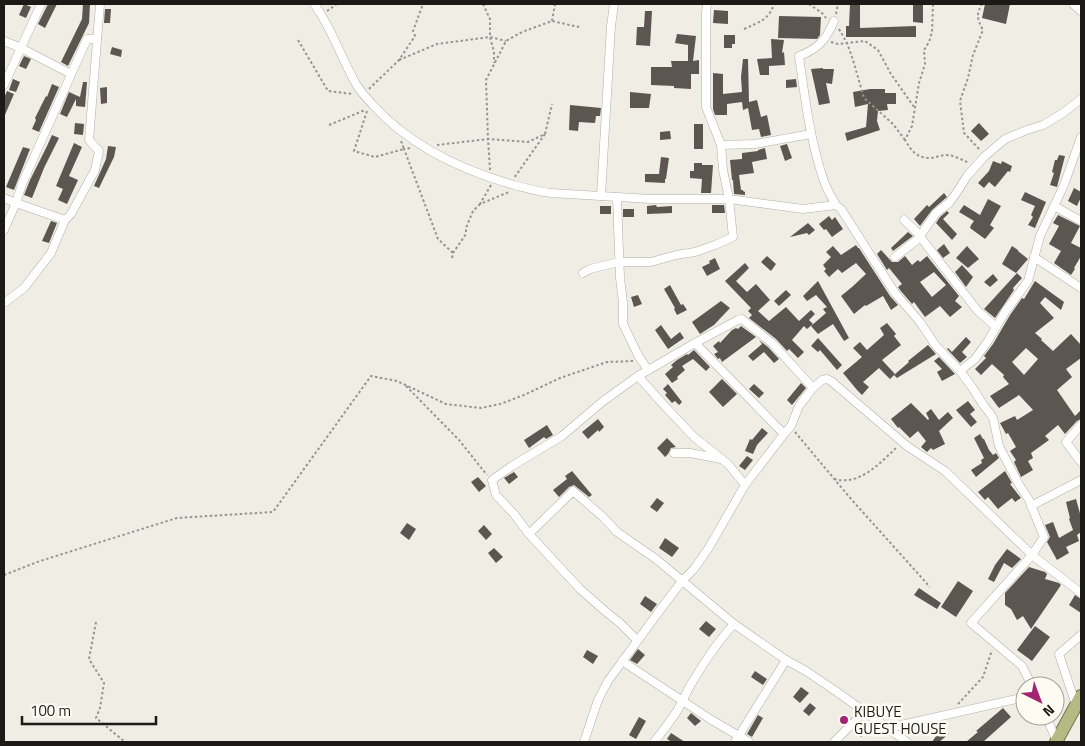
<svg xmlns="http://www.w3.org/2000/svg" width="1085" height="746" viewBox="0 0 1085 746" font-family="'Titillium Web',sans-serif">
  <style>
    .building { fill: #5b5650; fill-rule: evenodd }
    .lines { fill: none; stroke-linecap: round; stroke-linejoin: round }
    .minor-casing { stroke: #b1afa7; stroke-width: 9 }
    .trunk-casing { stroke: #71764a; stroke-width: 14 }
    .path { stroke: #97948f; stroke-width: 2; stroke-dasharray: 2.5 2.5; stroke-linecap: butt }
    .minor { stroke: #fff; stroke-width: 8 }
    .trunk { stroke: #b3ba84; stroke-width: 12 }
    .poi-dot { fill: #a32374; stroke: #fdfbf2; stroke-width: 2 }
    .labels { text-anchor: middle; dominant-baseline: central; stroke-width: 5; stroke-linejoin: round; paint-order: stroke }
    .poi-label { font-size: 15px; fill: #1b1a17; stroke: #fdfbf2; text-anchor: start }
  </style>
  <rect width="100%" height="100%" fill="#f0ede5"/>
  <!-- building -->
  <g class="building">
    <path d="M24 4 31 7 26 18 19 15Z"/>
    <path d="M48 4H57L45 28 38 24Z"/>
    <path d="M83 4H90L89 23 68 66 61 62 82 19Z"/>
    <path d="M850 4H860V28L916 26V37H846V26H849Z"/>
    <path d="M913 4H923V23L913 22Z"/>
    <path d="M985 4H1010L1006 24 982 18Z"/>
    <path d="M105 9H111L110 23H104Z"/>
    <path d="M714 10 728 11V24L713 23Z"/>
    <path d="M645 11H652L650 46 636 45 637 27H644Z"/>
    <path d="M779 16 821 17 820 35 817 39 778 38Z"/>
    <path d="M677 34 696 36 693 61 699 60V74H691V89L674 88V86L651 85V67H672L671 61H688V45L675 43Z"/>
    <path d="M724 35H735V44H732V48H724Z"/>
    <path d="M771 39 784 40 782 53 784 52 785 65 769 66V75H760L757 59 772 58Z"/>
    <path d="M112 47 122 50 121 57 110 54Z"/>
    <path d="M24 56 31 59 26 69 19 66Z"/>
    <path d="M743 59H748L749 102 757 100 761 117 767 115 771 135 761 137 759 129 752 130 748 108 743 110 742 102 727 104V115H715L713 109V73L723 74V94L742 92 741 77Z"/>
    <path d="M823 68V69H834L832 84 826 83 830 103 819 105 811 69Z"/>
    <path d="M13 79 20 82 16 92 9 90Z"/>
    <path d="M796 79 797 87 786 88V80Z"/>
    <path d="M83 82H87L85 107 76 106V99L67 117 60 114 69 92 80 97Z"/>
    <path d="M52 84 59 87 39 132 32 129 36 120 35 118 46 96 47 97Z"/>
    <path d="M107 87V103L101 104 100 88Z"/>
    <path d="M870 89H885V93H896V104H887L888 110 878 111 877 121 880 130 847 141 845 133 866 127 868 104 855 107 853 92Z"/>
    <path d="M7 91 14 94 4 117V98Z"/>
    <path d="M630 92 651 94 649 108H630Z"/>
    <path d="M570 105 601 108 600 116H596L595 123 579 122 578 131 569 130Z"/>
    <path d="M75 123 84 124 83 135 74 134Z"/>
    <path d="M979 123 989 134 981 141 971 131Z"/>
    <rect x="694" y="124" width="9" height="25"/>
    <path d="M670 131 671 139 660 140V132Z"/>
    <path d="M52 135 59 138 44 168 32 198 24 195 30 180 47 146Z"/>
    <path d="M74 143 82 147 69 176 78 180 67 204 58 200 63 189 56 186Z"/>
    <path d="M787 144 792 158 785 161 780 146Z"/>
    <path d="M108 146 116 147 114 157 99 188 94 186 106 159Z"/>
    <path d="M23 147 30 149 14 190 6 187Z"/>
    <path d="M765 148 767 159 752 162 754 173 739 175 741 190H743V191L745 192V195L734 194 733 180H732L730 160 742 159V153L758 151V150Z"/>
    <path d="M1059 155 1065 156 1057 187 1050 185 1054 173 1052 172 1055 160H1057Z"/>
    <path d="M661 157 669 158 666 179H665V183L645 182V174H659Z"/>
    <path d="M993 161 1001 164 1002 161 1012 166 1010 172 1008 171 995 187 989 182 984 188 978 183 989 171Z"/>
    <path d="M694 163H702V165H713L711 193H701L702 179 690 178V171H694Z"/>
    <path d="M1074 188 1081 192V197L1077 206 1068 201Z"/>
    <path d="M1025 192 1046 202 1035 228 1028 225 1033 217 1031 215 1035 206 1021 200Z"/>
    <path d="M944 193 947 197 932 210 920 226 914 219 927 205 929 207Z"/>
    <path d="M988 199 1001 206 990 225 994 228 985 239 970 228 971 225 974 221 959 212 964 205 980 215Z"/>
    <path d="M656 205 657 207 672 206V213L647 214V206Z"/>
    <path d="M712 205H724L725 213H712Z"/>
    <rect x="600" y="206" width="11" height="8"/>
    <rect x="623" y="209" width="11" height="8"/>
    <path d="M947 211 949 213 943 219 957 234 952 240 936 223 940 217Z"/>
    <path d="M1058 215 1080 226 1071 243 1081 248V256L1074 268 1075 269 1071 275 1054 263 1061 251 1049 244 1059 226 1053 223Z"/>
    <path d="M829 216 832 220 835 217 843 229 832 237 826 229 824 230 819 224Z"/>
    <path d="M51 221 57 223 49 243 42 241Z"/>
    <path d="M808 223 815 230 809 235 807 233 790 237Z"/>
    <path d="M908 232 913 236 893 251 891 248Z"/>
    <path d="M944 244 950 253 943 258 937 250Z"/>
    <path d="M856 245 858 248H859L890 296 898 305 891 310 883 296 866 306 865 305 854 314 841 296 852 287 866 274 856 263 842 273 838 269 829 277 824 271 826 269 823 265 831 257 826 252 833 246 841 255Z"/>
    <path d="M967 246 979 259 968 268 956 258Z"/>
    <path d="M1012 246 1018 250V251L1028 259 1016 273 1002 264Z"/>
    <path d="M881 250 892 262H898L905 256 912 265 918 260 920 262 927 256 959 296 955 301 962 307 950 317 940 306 925 317 914 302 912 304 900 290 898 287 902 284 889 268 887 270 877 254ZM934 272 946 285 932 297 920 282Z"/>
    <path d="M767 256 776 264 771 271 761 262Z"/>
    <path d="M715 258 720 269 707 276 702 267 710 263 709 261Z"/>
    <path d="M745 263 749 268 736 281 747 292 756 284 770 300 758 311 769 321 786 307 799 321 811 310 815 314 809 320 813 324 807 329 804 326 792 340 804 352 798 358 789 349 787 351 776 339 749 318 752 315 748 311 751 308 725 281Z"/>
    <path d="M962 265 973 277 966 287 955 272Z"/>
    <path d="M1017 273 1022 278 1013 288 1014 290 995 318 984 309Z"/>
    <path d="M993 274 998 280 990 287 984 282Z"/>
    <path d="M818 281 849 338 844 341 833 324 818 334 811 326 826 313 823 309 827 307 816 295 807 301 803 296Z"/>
    <path d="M1035 281 1064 302 1061 310 1045 297 1040 303 1054 318 1035 333 1042 339 1041 340 1053 351 1071 334 1081 345V358L1066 369 1072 377 1057 390 1075 416 1081 410V419L1077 421 1065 434 1058 425 1045 436 1049 440 1031 453 1033 458 1028 461 1033 470 1021 477 1014 462 1016 460 1010 451 1016 447 1008 433 1006 434 1000 423 1015 416 1017 420 1033 410 1019 395 999 408 990 396 1009 384 1003 377 1004 375 992 364 981 375 975 369 986 358 984 356 993 344 1010 315 1022 298 1024 299ZM1026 348 1038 359 1024 375 1012 362Z"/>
    <path d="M670 285 681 305 683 304 687 310 677 315 674 309 675 308 664 289Z"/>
    <path d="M786 290 791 295 779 306 774 301Z"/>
    <path d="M638 295 642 304 634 307 631 297Z"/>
    <path d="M721 301 730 308 714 325 700 334 692 322Z"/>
    <path d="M887 323 896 334 894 336 901 345 882 360 895 374 890 379 879 368 863 382 869 387 862 395 857 390 843 373 862 357 853 348 860 342 867 350 884 335 880 328Z"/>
    <path d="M661 325 671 339 680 332 684 338 668 349 655 330Z"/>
    <path d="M741 326 756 337 722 362 720 358 718 359 714 354 718 352 713 346 719 341 720 343 732 330 736 328 738 329Z"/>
    <path d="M966 337 971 342 962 352 967 357 960 363 947 349 948 348 952 352Z"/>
    <path d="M818 338 842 365 837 370 820 350 818 352 811 346Z"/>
    <path d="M759 340 768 347 779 359 774 363 764 352 753 361 748 356 762 344Z"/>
    <path d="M928 345 936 354 897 378 894 375 909 362 908 361Z"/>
    <path d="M694 350 710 367 706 371 693 359 682 366 685 370 677 377 678 379 672 383 665 374 673 367 671 365 677 360 687 354 688 355Z"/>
    <path d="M939 357 955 374 942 381 937 372 942 369 934 361Z"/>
    <path d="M722 379 737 394 723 407 709 392Z"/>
    <path d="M801 383 806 388 792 405 787 400Z"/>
    <path d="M668 384 682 402 679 405 675 401 672 403 665 395 667 393 663 389Z"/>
    <path d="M754 384 764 393 759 398 749 389Z"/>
    <path d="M968 401 975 410 970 414 977 422 971 427 956 410Z"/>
    <path d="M911 403 928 420 929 419 926 413 931 409 939 420 948 412 953 418 939 431 945 444 933 450 931 448 927 452 921 447 926 441 918 431 910 438 899 427 898 428 891 419Z"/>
    <path d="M598 419 604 427 599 432 598 430 588 439 582 432Z"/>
    <path d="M547 425 553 435 546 439 544 437 529 448 524 440Z"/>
    <path d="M762 428 768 433 757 445 753 454 745 451 750 439 752 440Z"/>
    <path d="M980 434 983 439H984L989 450 993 455 996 453 999 458 976 477 971 470 982 463 981 460 984 458 974 438Z"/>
    <path d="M667 438 676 447 671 448 668 454 665 457 657 448Z"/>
    <path d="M747 456 753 460 745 470 739 466Z"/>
    <path d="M572 471 592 495 589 497 574 485 569 487 559 497 553 490 567 479 565 476Z"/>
    <path d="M1005 471 1012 483 1010 484 1021 498 1015 502 1012 498 998 509 988 497 985 500 978 492Z"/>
    <path d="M514 472 518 477 509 484 504 478Z"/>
    <path d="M478 477 486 486 479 492 471 482Z"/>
    <path d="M657 498 664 503 657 512 650 507Z"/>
    <path d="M1076 499 1081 517V532L1077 535 1079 541 1066 547 1069 553 1057 560 1047 542 1050 537 1045 525 1053 522 1059 538 1073 530 1069 519 1070 518 1066 502Z"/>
    <path d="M407 523 416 529 409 540 400 533Z"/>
    <path d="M484 525 492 534 486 540 478 531Z"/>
    <path d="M665 538 679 548 672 557 659 548Z"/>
    <path d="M494 548 503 557 496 563 488 553Z"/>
    <path d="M1007 549 1021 559 1012 568 1004 563 994 582 988 579 995 565Z"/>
    <path d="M1029 567 1045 572 1047 574 1045 579 1059 583 1061 585 1031 629 1023 616 1017 620 1011 609 1005 605V593Z"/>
    <path d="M958 581 973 591 956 617 941 607Z"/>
    <path d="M919 588 941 603 937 609 914 595Z"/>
    <path d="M1075 595 1081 599V613L1069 605Z"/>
    <path d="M645 596 657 604 651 612 640 604Z"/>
    <path d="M706 621 716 629 709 637 699 629Z"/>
    <path d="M1035 626 1050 637 1032 661 1017 650Z"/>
    <path d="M638 649 645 655 637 664 630 660Z"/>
    <path d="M587 650 598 656 593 664 583 657Z"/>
    <path d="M755 671 767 679 763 685 751 677Z"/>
    <path d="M801 687 809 693 800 703 793 697Z"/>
    <path d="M810 703 816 708 809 716 803 711Z"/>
    <path d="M1003 708 1011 717 983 742H966L978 732 976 731Z"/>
    <path d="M691 713 701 721 695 726 687 718Z"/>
    <path d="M758 715 763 718 752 737 747 734Z"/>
    <path d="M639 717 646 721 636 739 629 735Z"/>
    <path d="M863 723 869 728 861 737 855 731Z"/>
    <path d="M944 728 949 734 939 742H932L938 733Z"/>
    <path d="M671 733 685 742H672L667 739Z"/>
  </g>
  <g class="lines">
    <!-- minor casing -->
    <g class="minor-casing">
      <g id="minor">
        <path d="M314 4C332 28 341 58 356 84 361 92 367 99 373 105 410 146 461 170 514 185 526 188 538 192 551 193L651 199H729L803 209 836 205 841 209 895 293 920 322 936 346 960 371 972 387 984 406 989 412 993 418 999 446 1018 483 1029 500 1044 537 1032 555 945 471 907 446 831 381 827 379 822 380 813 388 799 406 791 426 784 434 745 485 708 549 694 569 682 581 663 606 608 681 598 700 584 742"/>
        <path d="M1073 4 1081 11"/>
        <path d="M834 21C826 40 818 49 799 56 805 98 810 141 824 181 827 190 832 198 836 205"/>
        <path d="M4 41 21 48 71 74"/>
        <path d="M4 85 41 4"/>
        <path d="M721 145 755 144 811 134"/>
        <path d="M601 196 611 26 614 4"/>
        <path d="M4 198 16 203 65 220"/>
        <path d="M617 198 620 278 623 303V324L639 357 648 370"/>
        <path d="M1054 206 1081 221"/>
        <path d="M904 220 921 236V238L977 310 996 327"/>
        <path d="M4 230 16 203 22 184 87 39H97"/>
        <path d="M895 257 918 239 936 213 949 203 957 192 967 176 984 157 1005 139 1027 130 1043 125 1063 113 1081 99"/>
        <path d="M1034 257 1081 288"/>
        <path d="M583 273 590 269 619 262H651L676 255 695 252 715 245 733 237 729 199 723 170 721 145 706 107V13L707 4"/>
        <path d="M4 303 24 288 51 253 65 220 71 214 95 170 99 151 89 140 100 4"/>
        <path d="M695 343 784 434"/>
        <path d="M960 371 975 359 988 341 1005 312 1028 281 1040 236 1064 185 1081 137"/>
        <path d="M638 376 661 402 694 437 728 464 745 485"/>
        <path d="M1081 425 1066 442 1081 462"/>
        <path d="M674 453H690L721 459"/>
        <path d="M1031 506 1081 480"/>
        <path d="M529 534 573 491 602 516 617 532 656 559 734 624 786 660 806 671 837 692 907 742"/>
        <path d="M637 640 620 623 605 611 580 589 529 534 514 514 496 495 492 480 512 466 562 436 602 402 638 376 695 343 738 320 742 319 772 343 813 388"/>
        <path d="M622 661 710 719 749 742"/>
        <path d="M1032 686 1022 666 971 623 1032 555 1081 593"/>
        <path d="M1076 705 1059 654 1081 635"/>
        <path d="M1046 716 1057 742"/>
        <path d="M888 728 1025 697"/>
        <path d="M654 742C662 732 670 722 677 711 683 701 687 690 693 681 705 661 718 641 734 624"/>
        <path d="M735 742 786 660"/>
        <path d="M834 742 865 711"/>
      </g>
    </g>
    <!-- trunk casing -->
    <g class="trunk-casing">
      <path id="trunk" d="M1056 742 1081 696"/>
    </g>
    <!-- path -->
    <g class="path">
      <path d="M483 4 490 19V37L494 52V63"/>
      <path d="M809 4 822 13 826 18"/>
      <path d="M933 4 932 32 929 42 924 50 925 64 919 83 912 126 905 140C911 150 916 158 930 158 935 158 940 155 946 155 954 155 962 160 969 163"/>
      <path d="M327 11 337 4"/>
      <path d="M836 14 838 4"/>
      <path d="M552 21 555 4"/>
      <path d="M744 29C759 22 769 20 774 4"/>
      <path d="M839 29 847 43 853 60 864 98 893 124 905 140"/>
      <path d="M298 40 328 91 353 94"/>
      <path d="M831 42 838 44 865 41 878 50 891 74 914 107"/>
      <path d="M399 60 437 44 490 37 506 41"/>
      <path d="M369 89 399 60 415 36 413 31 423 4"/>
      <path d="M367 111 354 151 375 157 404 149 401 141"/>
      <path d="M329 125 365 110"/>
      <path d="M545 134 552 104"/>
      <path d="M437 145 488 139 486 80 506 41 522 32 552 21 579 27"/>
      <path d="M410 148 404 149 438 239 453 253"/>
      <path d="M979 149 964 133 960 101 968 78 973 55 983 30C977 19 976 15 982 4"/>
      <path d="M490 170 488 139 528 142 545 134 514 178"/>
      <path d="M491 185 480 204 509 192"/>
      <path d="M452 258 453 253 466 234V228L473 211 480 204"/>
      <path d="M406 386 459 440 487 475"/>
      <path d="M795 432 851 499 930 587"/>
      <path d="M834 479C860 486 880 463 897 447"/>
      <path d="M4 575 40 561 177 518 273 512 371 376 397 381 446 404 481 408 500 404 524 395 560 378 607 362 633 361"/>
      <path d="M96 622 89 659 104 683 100 708 96 718 125 742"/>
      <path d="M958 704 983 677 992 650"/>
    </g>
    <!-- minor -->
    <use href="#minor" class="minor"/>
    <!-- trunk -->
    <use href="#trunk" class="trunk"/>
  </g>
  <!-- markers -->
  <circle class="poi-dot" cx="844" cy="720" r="5"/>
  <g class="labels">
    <!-- poi labels -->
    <g class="poi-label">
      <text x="854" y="711">KIBUYE<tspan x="854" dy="17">GUEST HOUSE</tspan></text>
    </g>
  </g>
  <!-- border -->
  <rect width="1085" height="746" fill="none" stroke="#1b1a17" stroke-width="10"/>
  <!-- north arrow -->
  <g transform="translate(1040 701) rotate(138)"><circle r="24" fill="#fdfbf2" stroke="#a3a19a"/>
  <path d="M0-4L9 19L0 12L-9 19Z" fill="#a32374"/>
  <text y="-8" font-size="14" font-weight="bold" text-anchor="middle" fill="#1b1a17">N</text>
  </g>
  <!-- scale -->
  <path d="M22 716v8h134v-8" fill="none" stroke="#1b1a17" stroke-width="2.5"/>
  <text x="30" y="716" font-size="15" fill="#1b1a17" stroke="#fdfbf2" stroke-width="4" paint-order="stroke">100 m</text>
</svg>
